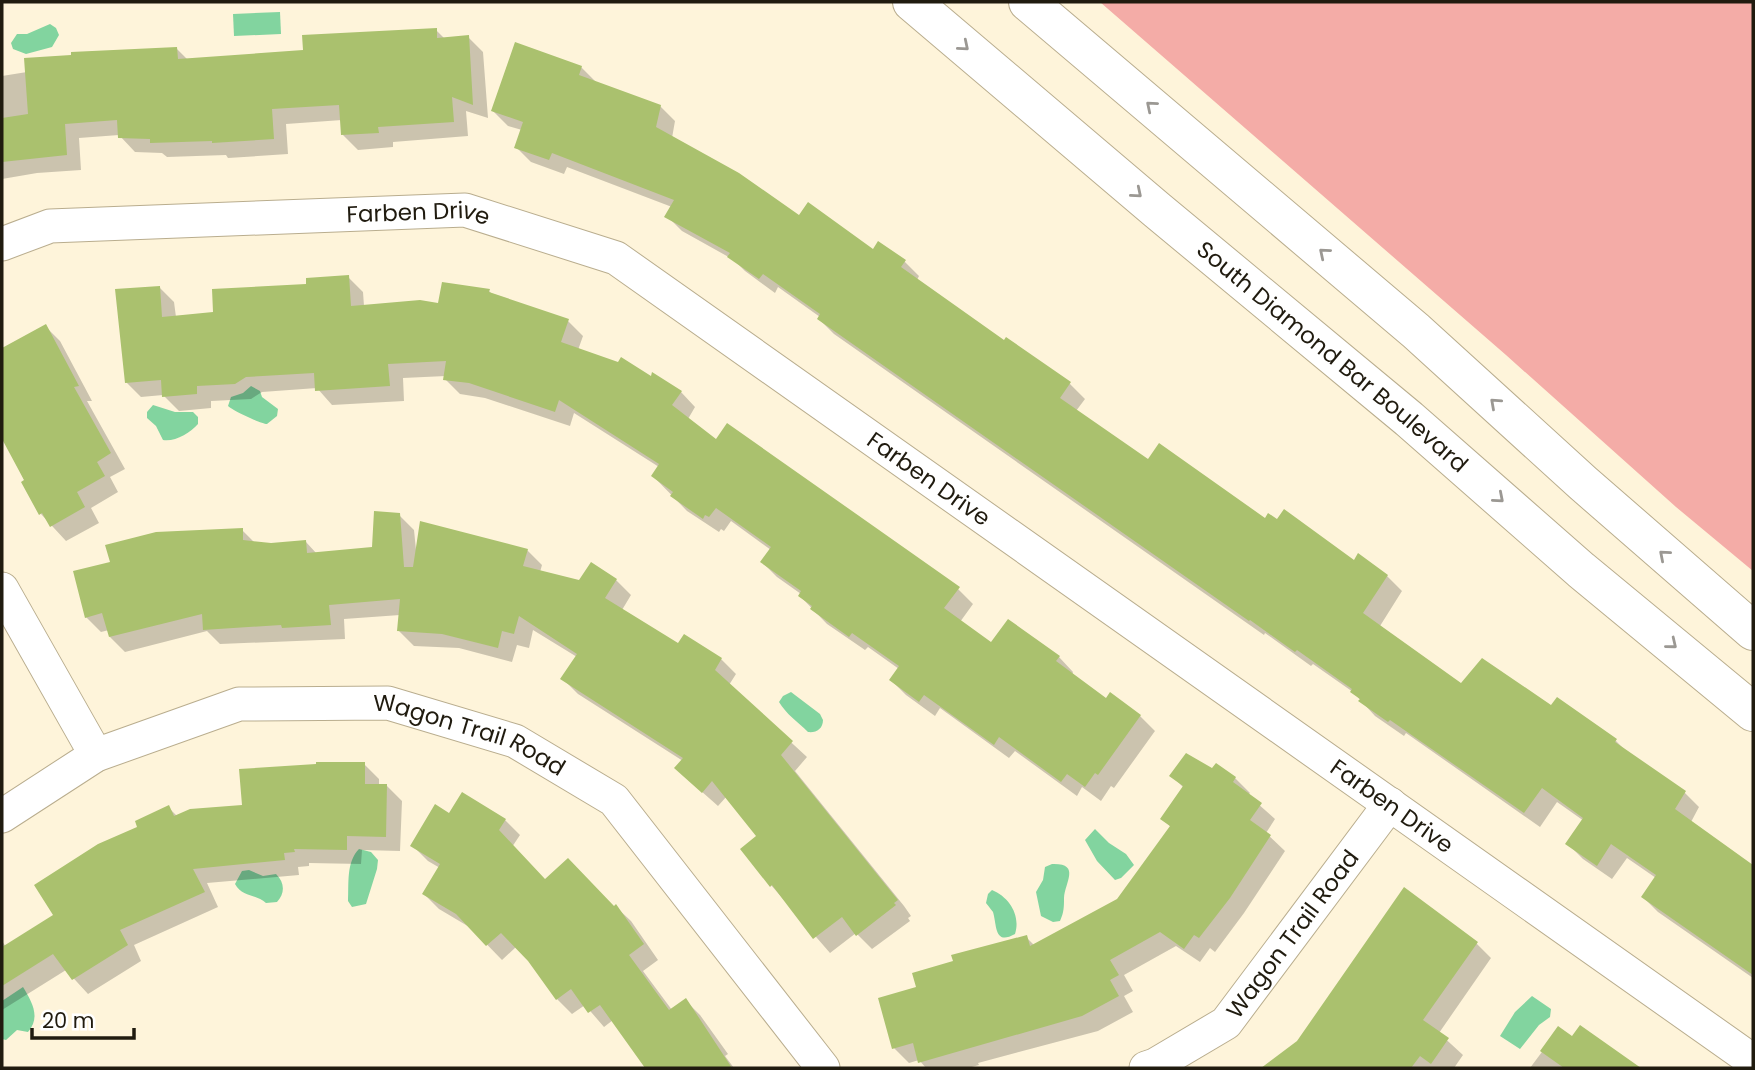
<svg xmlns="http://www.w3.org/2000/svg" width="1755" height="1070" viewBox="0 0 1755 1070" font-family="Poppins,sans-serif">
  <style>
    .green { fill: #f4aca7 }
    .water { fill: #82d49f }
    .shadow { fill: #0003 }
    .building { fill: #aac16e }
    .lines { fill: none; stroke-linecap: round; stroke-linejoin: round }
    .minor-casing { stroke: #b9ad8e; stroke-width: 35 }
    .secondary-casing { stroke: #b9ad8e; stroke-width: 40 }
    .minor { stroke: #fff; stroke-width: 33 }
    .secondary { stroke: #fff; stroke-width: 38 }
    .oneway { stroke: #9b9893 }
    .labels { text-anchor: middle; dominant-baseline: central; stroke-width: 5; stroke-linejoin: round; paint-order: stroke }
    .street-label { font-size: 23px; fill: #201b0f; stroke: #fff }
  </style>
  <rect width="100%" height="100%" fill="#fef4da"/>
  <!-- green -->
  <path class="green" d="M1100 2H1753V571L1676 507 1506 355Z"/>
  <!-- water -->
  <g class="water">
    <path d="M280 12 281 34 234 36 233 14Z"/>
    <path d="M50 24 56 28 59 35 52 47 26 54 13 49 11 43 17 34H27Z"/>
    <path d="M251 386 260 391 262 397 278 409 277 416 267 424C261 424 232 410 228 406L231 397 243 393Z"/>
    <path d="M153 405 175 412H193L198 417V424C190 433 175 442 163 440L156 426 147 418V412Z"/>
    <path d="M791 692 820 714 823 720C823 729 816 733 808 732 798 722 786 714 779 702L783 696Z"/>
    <path d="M1095 829 1109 843 1126 854 1134 865 1121 878 1115 880 1097 861 1085 840Z"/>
    <path d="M359 849 371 852 378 860 377 869 366 904 352 907 348 901C349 884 346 862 359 849Z"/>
    <path d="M1052 864C1081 863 1065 882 1064 898 1064 907 1064 912 1060 921L1053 922 1041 916 1036 892 1043 880 1045 867Z"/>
    <path d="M249 870 263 876 276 874C285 883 285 893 277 902L266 903C256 894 242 897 235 884L242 871Z"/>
    <path d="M992 890C1009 897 1021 915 1015 934 994 946 997 925 993 912 992 911 987 904 986 903L988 894Z"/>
    <path d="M23 987C32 1002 41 1017 28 1032L17 1030 6 1040 2 1039V1001Z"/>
    <path d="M1532 996 1551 1009 1550 1017 1539 1025 1520 1049 1500 1036 1515 1012Z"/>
  </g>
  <!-- shadow -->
  <g class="shadow">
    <path d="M436 30 445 39 468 37 483 52 488 118 466 111 468 136 393 142V147L358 150 343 135 342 120 286 124 288 154 228 158 226 155 167 157 162 153 135 152 119 135 79 138 81 170 37 173 2 179V76L176 48 188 60 305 52Z"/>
    <path d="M581 67 596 82 660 106 675 121 672 138 799 217 873 252 904 261 919 276 917 280 1004 343 1070 384 1085 399 1076 411 1148 462 1265 520 1387 576 1402 591 1380 626 1462 685 1551 708 1616 741 1630 755 1684 792 1699 807 1691 822 1753 870V978L1658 912 1643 897 1656 878 1627 858 1612 879 1583 859 1568 844 1584 821 1557 802 1540 827 1406 733 1404 736 1375 716 1353 692 1313 664 1311 666 1265 633 1264 635 834 334 819 319 820 317 778 287 775 293 745 271 734 260 682 231 667 216 672 207 567 167 564 174 531 162 516 147 522 130 508 126 493 111Z"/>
    <path d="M348 277 363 292 364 306 440 305 489 291 493 295 568 321 583 336 578 350 651 378 681 392 695 407 688 419 716 441 958 589 973 604 960 622 992 644 1059 657 1073 672 1072 675 1107 700 1140 716 1155 731 1114 788 1111 786 1101 801 1082 787 1077 796 1015 751 1009 758 940 708 935 716 906 695 891 680 899 669 868 647 865 650 827 624 800 596 801 594 777 577 762 562 771 550 731 521 724 531 721 529 719 532 687 511 653 476 659 467 574 413 570 426 485 398 460 394 445 379 446 376 403 378 404 401 332 405 317 388 262 392 251 399 211 401V408L179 411 163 395 141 397 126 382 159 287 174 302 176 317 215 314 308 285Z"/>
    <path d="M45 326 60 341 92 401H87L125 469 110 477 118 492 91 508 99 523 66 541 41 514 2 435V373L7 370 2 362V350Z"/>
    <path d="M399 515 414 530 416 550H527L542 565 540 572 580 582 616 580 631 595 622 610 678 646 721 659 736 674 729 685 807 757 795 771 904 906 911 916 908 918 910 921 872 949 856 933 830 953 771 885 758 836 727 796 718 806 692 783 683 761 578 694 563 679 577 657 533 630 529 648 517 645 512 662 459 648 414 646 399 631 400 615 344 619 345 639 220 644 207 631 125 652 110 637 109 630 101 632 86 617 242 530 255 543 271 544 306 542 317 554 374 549Z"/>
    <path d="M364 764 379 779V786H387L402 801 400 851 362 850 361 864 309 863V866L298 867 299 875 207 883 218 907 134 945 141 961 88 994 66 970 2 1010V941L6 947 56 916 139 827 168 807 178 817 243 806Z"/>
    <path d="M1212 770 1235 778 1250 793 1248 795 1275 819 1266 833 1285 851 1244 913 1215 952 1210 948 1200 962 1176 946 1124 975 1133 991 1124 996 1133 1012 1098 1031 978 1063 979 1065 968 1068H926L919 1060 909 1063 894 1048 918 989 1026 937 1035 946 1118 900 1171 827 1162 819 1184 788 1172 776Z"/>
    <path d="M450 815 505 820 520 835 512 847 545 881 614 908 616 907 631 921 658 960 643 971 672 1010 685 1000 700 1015 728 1054 725 1056 734 1068H647L613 1020 604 1027 585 1005 572 1014 557 999 529 960 516 947 502 960 471 928 439 909 424 894 440 868 428 861 413 846Z"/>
    <path d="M1476 943 1491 958 1439 1033 1463 1055 1454 1068H1264L1299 1042Z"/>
    <path d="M1559 1029 1573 1039 1637 1068H1530Z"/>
  </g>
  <!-- building -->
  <g class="building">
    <path d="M437 28V38L469 35 473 105 452 97 454 122 378 127 379 133 341 135 339 105 272 109 274 139 212 143V141L150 143V139L118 138 117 120 65 124 67 155 2 162V118L28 114 24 58 71 55V52L177 47 178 59 303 50 302 35Z"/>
    <path d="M515 42 582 66 579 75 661 105 656 127 739 173 799 215 808 202 873 249 878 241 906 260 901 267 1004 340 1006 337 1071 382 1060 398 1148 459 1159 443 1265 518 1268 513 1277 519 1284 509 1354 560 1358 553 1388 575 1363 613 1461 683 1482 658 1551 705 1557 697 1617 739 1615 742 1686 791 1675 809 1753 865V975L1641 897 1656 875 1611 844 1597 866 1565 844 1583 818 1542 788 1524 813 1390 720 1388 722 1358 701 1360 699 1350 692 1352 689 1297 650 1295 652 1250 620 1249 621 944 408 817 319 820 314 763 274 759 279 727 257 730 253 664 217 674 200 552 153 549 160 514 148 523 122 491 111Z"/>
    <path d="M349 275 351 306 420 300 438 303 442 282 490 289 489 292 569 319 561 342 618 362 621 357 651 376 652 372 682 391 672 405 716 439 727 423 960 587 944 608 991 642 1008 619 1060 656 1056 661 1106 698 1110 692 1141 715 1098 775 1095 773 1085 787 1067 774 1061 782 999 737 994 745 924 695 919 702 889 680 899 666 852 633 849 637 810 609 812 606 798 596 801 591 760 562 771 547 716 508 709 517 705 515 703 519 670 496 673 492 651 476 659 464 559 400 555 412 469 383 443 380 446 361 388 364 390 386 315 391 314 373 246 377 235 384 197 386V394L162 397 161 380 125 383 115 289 160 286 162 317 213 312 212 289 306 284V278Z"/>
    <path d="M46 324 79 386 74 387 111 453 97 462 105 476 77 492 85 507 50 527 42 513 39 515 21 482 24 480 2 439V348Z"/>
    <path d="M374 511 400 513 404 567H413L420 521 528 549 523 566 579 580 591 562 617 579 605 598 678 643 684 634 722 658 715 670 793 741 781 755 889 889 898 900 894 903 896 905 856 936 842 917 813 939 772 885 770 887 740 849 756 836 712 781 702 793 674 768 683 758 560 679 577 654 519 616 514 634 502 631 498 648 442 634 397 631 400 599 329 605 331 625 282 628 281 625 203 630 202 614 109 637 102 613 85 618 73 571 110 562 105 545 156 532 243 528V540L271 543 306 540 307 553 372 547Z"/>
    <path d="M1186 753 1212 768 1216 763 1236 777 1233 782 1262 803 1250 820 1271 835 1230 898 1199 938 1194 935 1184 949 1160 932 1110 960 1119 975 1110 980 1119 996 1082 1016 918 1063 913 1043 892 1049 878 998 916 987 912 973 953 961 951 955 1027 935 1030 946 1117 899 1170 826 1160 819 1183 786 1169 776Z"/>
    <path d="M316 762H365V784H387L386 837 347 836V850L294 849 295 852 284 853 285 860 193 869 205 892 120 930 128 945 72 980 53 954 2 986V947L53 915 34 885 98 844 137 827 135 821 169 805 174 816 190 809 242 805 239 769 316 764Z"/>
    <path d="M462 792 506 819 499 830 545 879 568 858 614 906 616 904 644 944 629 955 669 1010 686 998 732 1068H645L600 1005 588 1013 571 989 556 1000 528 961 501 933 486 946 456 914 422 894 440 864 410 846 435 804 449 813Z"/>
    <path d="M1404 887 1478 942 1423 1020 1449 1038 1431 1064 1420 1056 1411 1068H1261L1297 1041Z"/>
    <path d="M1580 1025 1641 1068H1564L1540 1051 1558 1026 1572 1036Z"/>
  </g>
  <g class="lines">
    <!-- minor casing -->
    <g class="minor-casing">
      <g id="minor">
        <path id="s1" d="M2 244 50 226 465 210 616 258 1753 1061"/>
        <path d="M2 589 96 755"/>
        <path id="s2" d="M2 816 96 755 239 704 388 703 515 741 614 800 823 1068"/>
        <path id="s3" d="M1146 1068 1155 1065 1226 1023 1390 804"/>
      </g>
    </g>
    <!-- secondary casing -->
    <g class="secondary-casing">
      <g id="secondary">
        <path id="s4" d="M912 2 1157 210 1409 419 1581 570 1753 712"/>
        <path d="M1028 2 1416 331 1583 483 1753 631"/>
      </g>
    </g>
    <!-- minor -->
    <use href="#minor" class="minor"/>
    <!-- secondary -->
    <use href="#secondary" class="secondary"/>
  </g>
  <!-- one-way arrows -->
  <defs><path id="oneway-chevron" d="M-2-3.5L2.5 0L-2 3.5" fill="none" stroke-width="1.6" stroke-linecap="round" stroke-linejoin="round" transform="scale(1.75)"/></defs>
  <g class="oneway">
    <use href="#oneway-chevron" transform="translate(964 46) rotate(40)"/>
    <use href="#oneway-chevron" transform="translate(1151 106) rotate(-140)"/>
    <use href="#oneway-chevron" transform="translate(1137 193) rotate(40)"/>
    <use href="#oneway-chevron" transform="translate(1324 253) rotate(-140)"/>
    <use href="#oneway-chevron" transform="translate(1495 403) rotate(-138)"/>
    <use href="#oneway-chevron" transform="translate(1499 498) rotate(41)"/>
    <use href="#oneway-chevron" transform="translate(1664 555) rotate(-139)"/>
    <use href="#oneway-chevron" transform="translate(1672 644) rotate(39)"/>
  </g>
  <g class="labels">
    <!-- street labels -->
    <g class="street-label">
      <text stroke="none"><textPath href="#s1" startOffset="420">Farben Drive</textPath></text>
      <text stroke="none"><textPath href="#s4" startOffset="550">South Diamond Bar Boulevard</textPath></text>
      <text stroke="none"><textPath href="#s1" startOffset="1008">Farben Drive</textPath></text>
      <text stroke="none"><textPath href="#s2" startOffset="500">Wagon Trail Road</textPath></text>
      <text stroke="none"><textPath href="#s1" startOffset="1575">Farben Drive</textPath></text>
      <text stroke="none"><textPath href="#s3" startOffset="203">Wagon Trail Road</textPath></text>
    </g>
  </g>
  <!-- border -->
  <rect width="1755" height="1070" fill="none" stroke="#201b0f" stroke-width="7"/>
  <!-- scale -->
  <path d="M32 1028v10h102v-10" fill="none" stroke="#201b0f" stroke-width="3.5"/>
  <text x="42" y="1028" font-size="21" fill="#201b0f" stroke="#ffffff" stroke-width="5" paint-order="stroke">20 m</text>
</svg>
